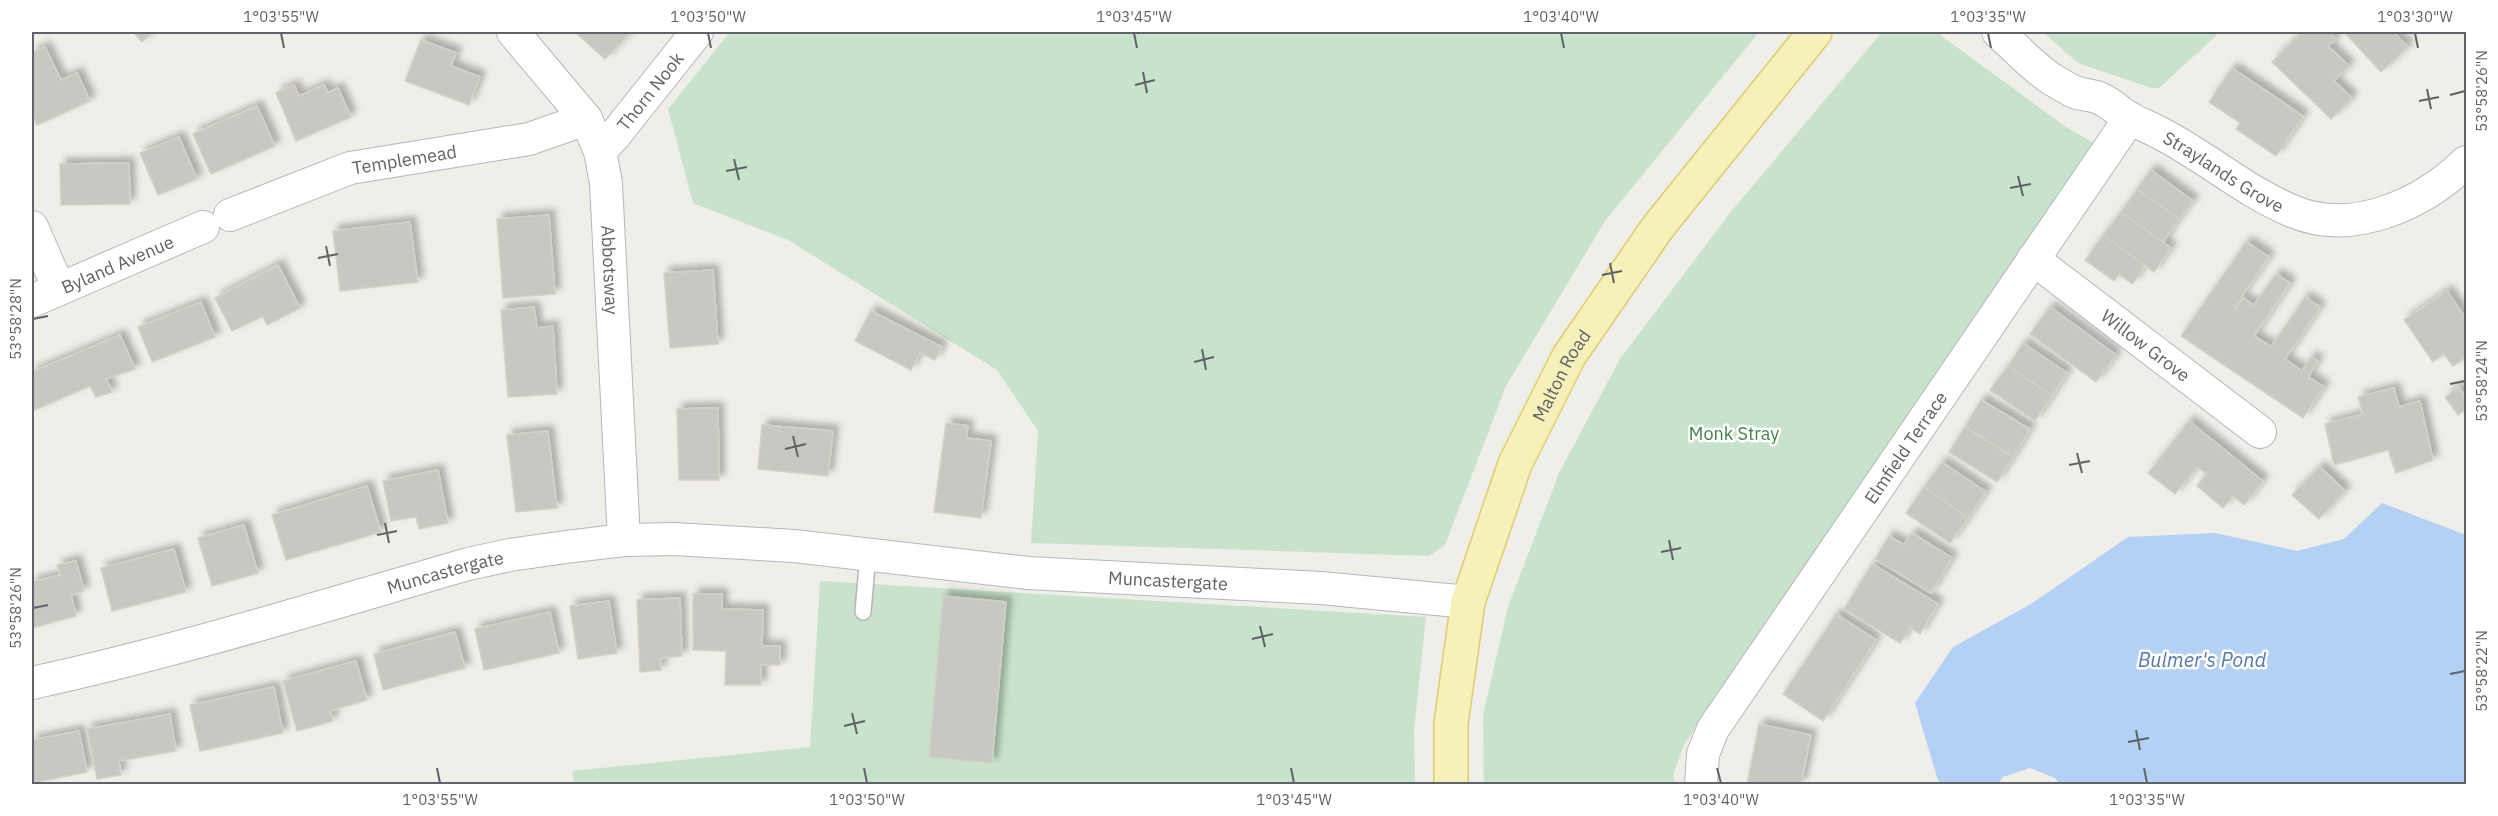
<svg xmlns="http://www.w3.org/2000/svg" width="2498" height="816" viewBox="0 0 2498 816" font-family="'IBM Plex Sans',sans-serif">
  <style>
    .green { fill: #c8e3cb }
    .water { fill: #b3d1f4 }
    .building { fill: #c8c8c3; stroke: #d3d1c7; stroke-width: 1.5; filter: url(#shadow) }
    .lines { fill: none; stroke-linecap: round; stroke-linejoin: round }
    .service-casing { stroke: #b5b7bb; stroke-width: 18 }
    .minor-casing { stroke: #b5b7bb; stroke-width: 34 }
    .primary-casing { stroke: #dfcc71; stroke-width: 36 }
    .service { stroke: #fff; stroke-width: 15 }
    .minor { stroke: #fff; stroke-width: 32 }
    .primary { stroke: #f5f1b8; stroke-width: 33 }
    .ticks { fill: none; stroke: #5f6266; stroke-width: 2 }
    .labels { text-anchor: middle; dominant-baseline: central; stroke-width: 5; stroke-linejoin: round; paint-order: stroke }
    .street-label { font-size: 18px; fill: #5f6266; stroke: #fff }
    .park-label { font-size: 18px; fill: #42824c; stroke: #fff }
    .water-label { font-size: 20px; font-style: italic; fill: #5477ad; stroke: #fff }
    .neatline { fill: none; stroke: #5f6266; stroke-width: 2 }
    .ticks-label { font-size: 15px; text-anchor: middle; fill: #5f6266 }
  </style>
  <defs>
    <filter id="shadow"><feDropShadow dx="5.5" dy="-5.5" stdDeviation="3" flood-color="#0004"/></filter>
  </defs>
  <rect width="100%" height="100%" fill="#efeee8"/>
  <!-- green -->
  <g class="green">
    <path d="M730 32H1759L1605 221 1506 386 1445 545 1429 556 1031 543 1038 431 997 370 788 240 693 203 668 109Z"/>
    <path d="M1882 32H1936L2066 127 2099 146 1773 612 1684 745 1673 775 1675 784H1484L1483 715 1508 607 1559 473 1620 359 1730 213Z"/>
    <path d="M2043 32H2220L2159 88H2151L2078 63Z"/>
    <path d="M820 581 1426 617 1414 730 1415 784H574L572 771 810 747Z"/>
  </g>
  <!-- water -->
  <path class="water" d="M2382 503 2466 535V784H2060L2055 778 2030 768 2003 777 1998 784H1939L1915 703 1953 647 2031 604 2128 537 2215 533 2297 551 2344 539Z"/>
  <!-- building -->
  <g class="building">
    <path d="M133 32H153L142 42Z"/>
    <path d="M575 32H631L605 59Z"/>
    <path d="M2302 32H2329L2336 39 2328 46 2349 66 2334 81 2352 98 2331 119 2272 62Z"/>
    <path d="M2344 32H2398L2395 34 2408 47 2381 72Z"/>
    <path d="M421 40 456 53 451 66 480 77 469 105 405 81Z"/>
    <path d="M45 47 61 80 77 73 90 101 37 125 32 114V53Z"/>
    <path d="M2232 68 2303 116 2276 156 2236 129 2240 123 2209 102Z"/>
    <path d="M294 85 299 96 324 85 328 93 338 88 351 117 296 141 276 93Z"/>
    <path d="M257 106 275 146 211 174 193 134Z"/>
    <path d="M179 137 197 179 158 195 140 153Z"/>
    <path d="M129 163 130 204 61 205 60 164Z"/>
    <path d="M2151 170 2193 201 2179 219 2137 189Z"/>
    <path d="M2137 189 2179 219 2163 242 2121 212Z"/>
    <path d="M2121 212 2171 248 2154 272 2103 235Z"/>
    <path d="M549 215 555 294 503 298 497 219Z"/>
    <path d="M410 222 418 282 340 291 333 231Z"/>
    <path d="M2103 235 2145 266 2132 284 2119 274 2114 281 2085 260Z"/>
    <path d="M2246 242 2269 257 2234 307 2236 309 2243 298 2254 305 2276 274 2290 283 2254 336 2271 347 2305 297 2320 307 2285 359 2302 371 2311 357 2318 361 2308 377 2324 387 2303 418 2181 336Z"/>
    <path d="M278 265 300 308 267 325 263 316 232 331 215 298Z"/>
    <path d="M713 270 718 344 670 348 664 273Z"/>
    <path d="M2447 291 2466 319V357L2453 366 2444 354 2433 362 2404 320Z"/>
    <path d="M201 302 215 337 152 362 138 327Z"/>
    <path d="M534 307 537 328 553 326 557 394 508 397 501 310Z"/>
    <path d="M2050 307 2116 355 2096 382 2030 334Z"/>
    <path d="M871 311 942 347 935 360 920 353 911 370 855 341Z"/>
    <path d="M120 335 135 369 106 379 112 392 96 397 90 386 32 411V372Z"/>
    <path d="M2023 343 2067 373 2052 396 2008 366Z"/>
    <path d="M2008 366 2052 396 2035 421 1990 390Z"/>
    <path d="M2459 387 2466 398V409L2458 415 2445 397Z"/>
    <path d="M2394 388 2399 407 2420 401 2433 460 2396 473 2388 450 2334 465 2325 424 2363 414 2358 397Z"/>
    <path d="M1981 400 2030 429 2013 457 1965 427Z"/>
    <path d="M718 408 719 480H679L677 409Z"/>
    <path d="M2189 421 2263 481 2244 505 2233 496 2223 508 2197 486 2206 474 2197 467 2175 494 2148 473Z"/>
    <path d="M946 423 968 426 966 438 991 441 981 518 934 512Z"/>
    <path d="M762 425 833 431 828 476 758 469Z"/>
    <path d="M1965 427 2013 457 1997 482 1949 452Z"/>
    <path d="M548 431 557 508 516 512 507 435Z"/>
    <path d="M1942 462 1986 492 1968 518 1924 487Z"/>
    <path d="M2320 467 2345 491 2319 519 2292 495Z"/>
    <path d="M438 470 448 523 419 529 416 517 391 521 383 481Z"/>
    <path d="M367 486 381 532 286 560 272 515Z"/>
    <path d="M1924 487 1968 518 1950 543 1906 513Z"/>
    <path d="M244 525 258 573 212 586 198 538Z"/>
    <path d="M1912 533 1952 558 1931 593 1875 559 1889 536 1904 545Z"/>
    <path d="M174 549 186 592 112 611 101 568Z"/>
    <path d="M76 561 84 591 71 595 76 616 32 628V582L60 575 57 565Z"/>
    <path d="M1872 564 1938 604 1920 634 1910 627 1900 643 1844 609Z"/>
    <path d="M693 594H722V609L763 610 762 646H780V665H761V685H725L726 651 693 650Z"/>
    <path d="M943 596 1006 602 992 763 929 757Z"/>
    <path d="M680 598 682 656 661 658V670L640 672 637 600Z"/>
    <path d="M609 601 617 653 578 659 570 606Z"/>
    <path d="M550 612 559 653 484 670 475 629Z"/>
    <path d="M1836 614 1876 640 1823 721 1783 694Z"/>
    <path d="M455 632 465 668 383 690 374 654Z"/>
    <path d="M356 661 367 700 330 711 333 721 297 731 283 681Z"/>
    <path d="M274 687 283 733 200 751 190 705Z"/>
    <path d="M170 714 176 751 119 761 121 775 97 779 87 729Z"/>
    <path d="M1759 724 1811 735 1801 784H1747Z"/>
    <path d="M79 731 87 772 32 783V740Z"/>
  </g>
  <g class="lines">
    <!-- service casing -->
    <g class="service-casing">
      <path id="service" d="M863 612 868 554"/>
    </g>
    <!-- minor casing -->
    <g class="minor-casing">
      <g id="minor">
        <path id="s1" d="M513 32 586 119 600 151 606 183 624 540"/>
        <path id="s2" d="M1998 32C2015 47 2033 67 2053 80 2060 84 2069 90 2077 93 2084 95 2092 95 2099 98 2110 102 2119 112 2129 118 2138 123 2149 127 2158 132 2204 155 2244 191 2292 211 2352 237 2423 204 2466 162"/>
        <path id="s3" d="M600 151 615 135 697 32"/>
        <path id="s4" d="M230 215 350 168 529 139 586 119"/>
        <path d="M32 227 59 289"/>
        <path id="s5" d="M2033 259 2260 432"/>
        <path id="s6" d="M32 301 203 227"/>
        <path id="s7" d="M32 683C179 651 323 606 468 564L510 555 566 547 624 540 674 539 794 546 1028 573 1321 588 1468 602"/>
        <path id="s8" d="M1701 784 1703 754 1713 729 2130 118"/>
      </g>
    </g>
    <!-- primary casing -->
    <g class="primary-casing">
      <g id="primary">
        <path id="s9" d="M1451 784V723L1468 602 1515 464 1569 356 1658 227 1815 32"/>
      </g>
    </g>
    <!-- service -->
    <use href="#service" class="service"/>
    <!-- minor -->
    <use href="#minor" class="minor"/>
    <!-- primary -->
    <use href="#primary" class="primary"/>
  </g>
  <!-- ticks -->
  <path class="ticks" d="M281 33 284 48M708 33 711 48M1134 33 1137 48M1561 33 1564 48M1988 33 1991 48M2415 33 2418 48M1143 72 1147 93M1135 85 1155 80M2427 89 2431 109M2450 95 2465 91M2419 101 2439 97M734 159 739 180M726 171 747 167M2018 176 2023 196M2010 188 2031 184M326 246 330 266M318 258 338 254M1610 263 1614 283M1602 275 1622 271M33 319 48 316M1202 349 1206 370M1194 362 1214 357M2450 384 2465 381M793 436 798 457M785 449 806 444M2077 453 2082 473M2069 465 2090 461M385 523 389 543M377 535 397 531M1669 540 1673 560M1661 552 1681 548M33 608 48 605M1260 626 1265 647M1252 639 1273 634M2450 674 2465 671M852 713 857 734M844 726 865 721M2136 730 2140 750M2128 742 2149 738M437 768 440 783M864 768 867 783M1291 768 1294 783M1717 768 1721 783M2144 768 2147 783"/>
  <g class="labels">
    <!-- street labels -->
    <g class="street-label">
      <text stroke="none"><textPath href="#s3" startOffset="78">Thorn Nook</textPath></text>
      <text stroke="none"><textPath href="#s4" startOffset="184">Templemead</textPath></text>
      <text stroke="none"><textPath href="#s2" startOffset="268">Straylands Grove</textPath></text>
      <text stroke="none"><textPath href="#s6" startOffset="93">Byland Avenue</textPath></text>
      <text stroke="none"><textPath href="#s1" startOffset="268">Abbotsway</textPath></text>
      <text stroke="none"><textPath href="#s5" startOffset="142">Willow Grove</textPath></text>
      <text stroke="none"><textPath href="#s9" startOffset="429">Malton Road</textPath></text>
      <text stroke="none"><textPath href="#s8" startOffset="398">Elmfield Terrace</textPath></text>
      <text stroke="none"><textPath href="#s7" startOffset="428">Muncastergate</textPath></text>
      <text stroke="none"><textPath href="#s7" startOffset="1156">Muncastergate</textPath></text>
    </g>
    <!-- park labels -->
    <g class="park-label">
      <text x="1734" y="433">Monk Stray</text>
    </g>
    <!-- water labels -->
    <g class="water-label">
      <text x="2202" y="659">Bulmer's Pond</text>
    </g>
  </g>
  <!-- border -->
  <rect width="2498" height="816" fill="none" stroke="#ffffff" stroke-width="66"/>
  <rect x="33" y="33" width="2432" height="750" class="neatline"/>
  <g class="ticks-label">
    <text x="281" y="22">1°03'55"W</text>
    <text x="708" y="22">1°03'50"W</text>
    <text x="1134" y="22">1°03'45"W</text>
    <text x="1561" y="22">1°03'40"W</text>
    <text x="1988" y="22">1°03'35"W</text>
    <text x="2415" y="22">1°03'30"W</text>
    <text transform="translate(2482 91) rotate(-90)" y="5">53°58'26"N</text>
    <text transform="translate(16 319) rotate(-90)" y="5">53°58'28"N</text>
    <text transform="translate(2482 381) rotate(-90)" y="5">53°58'24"N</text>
    <text transform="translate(16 608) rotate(-90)" y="5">53°58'26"N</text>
    <text transform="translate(2482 671) rotate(-90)" y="5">53°58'22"N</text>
    <text x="440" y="805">1°03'55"W</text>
    <text x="867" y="805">1°03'50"W</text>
    <text x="1294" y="805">1°03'45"W</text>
    <text x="1721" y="805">1°03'40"W</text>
    <text x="2147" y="805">1°03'35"W</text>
  </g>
</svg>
